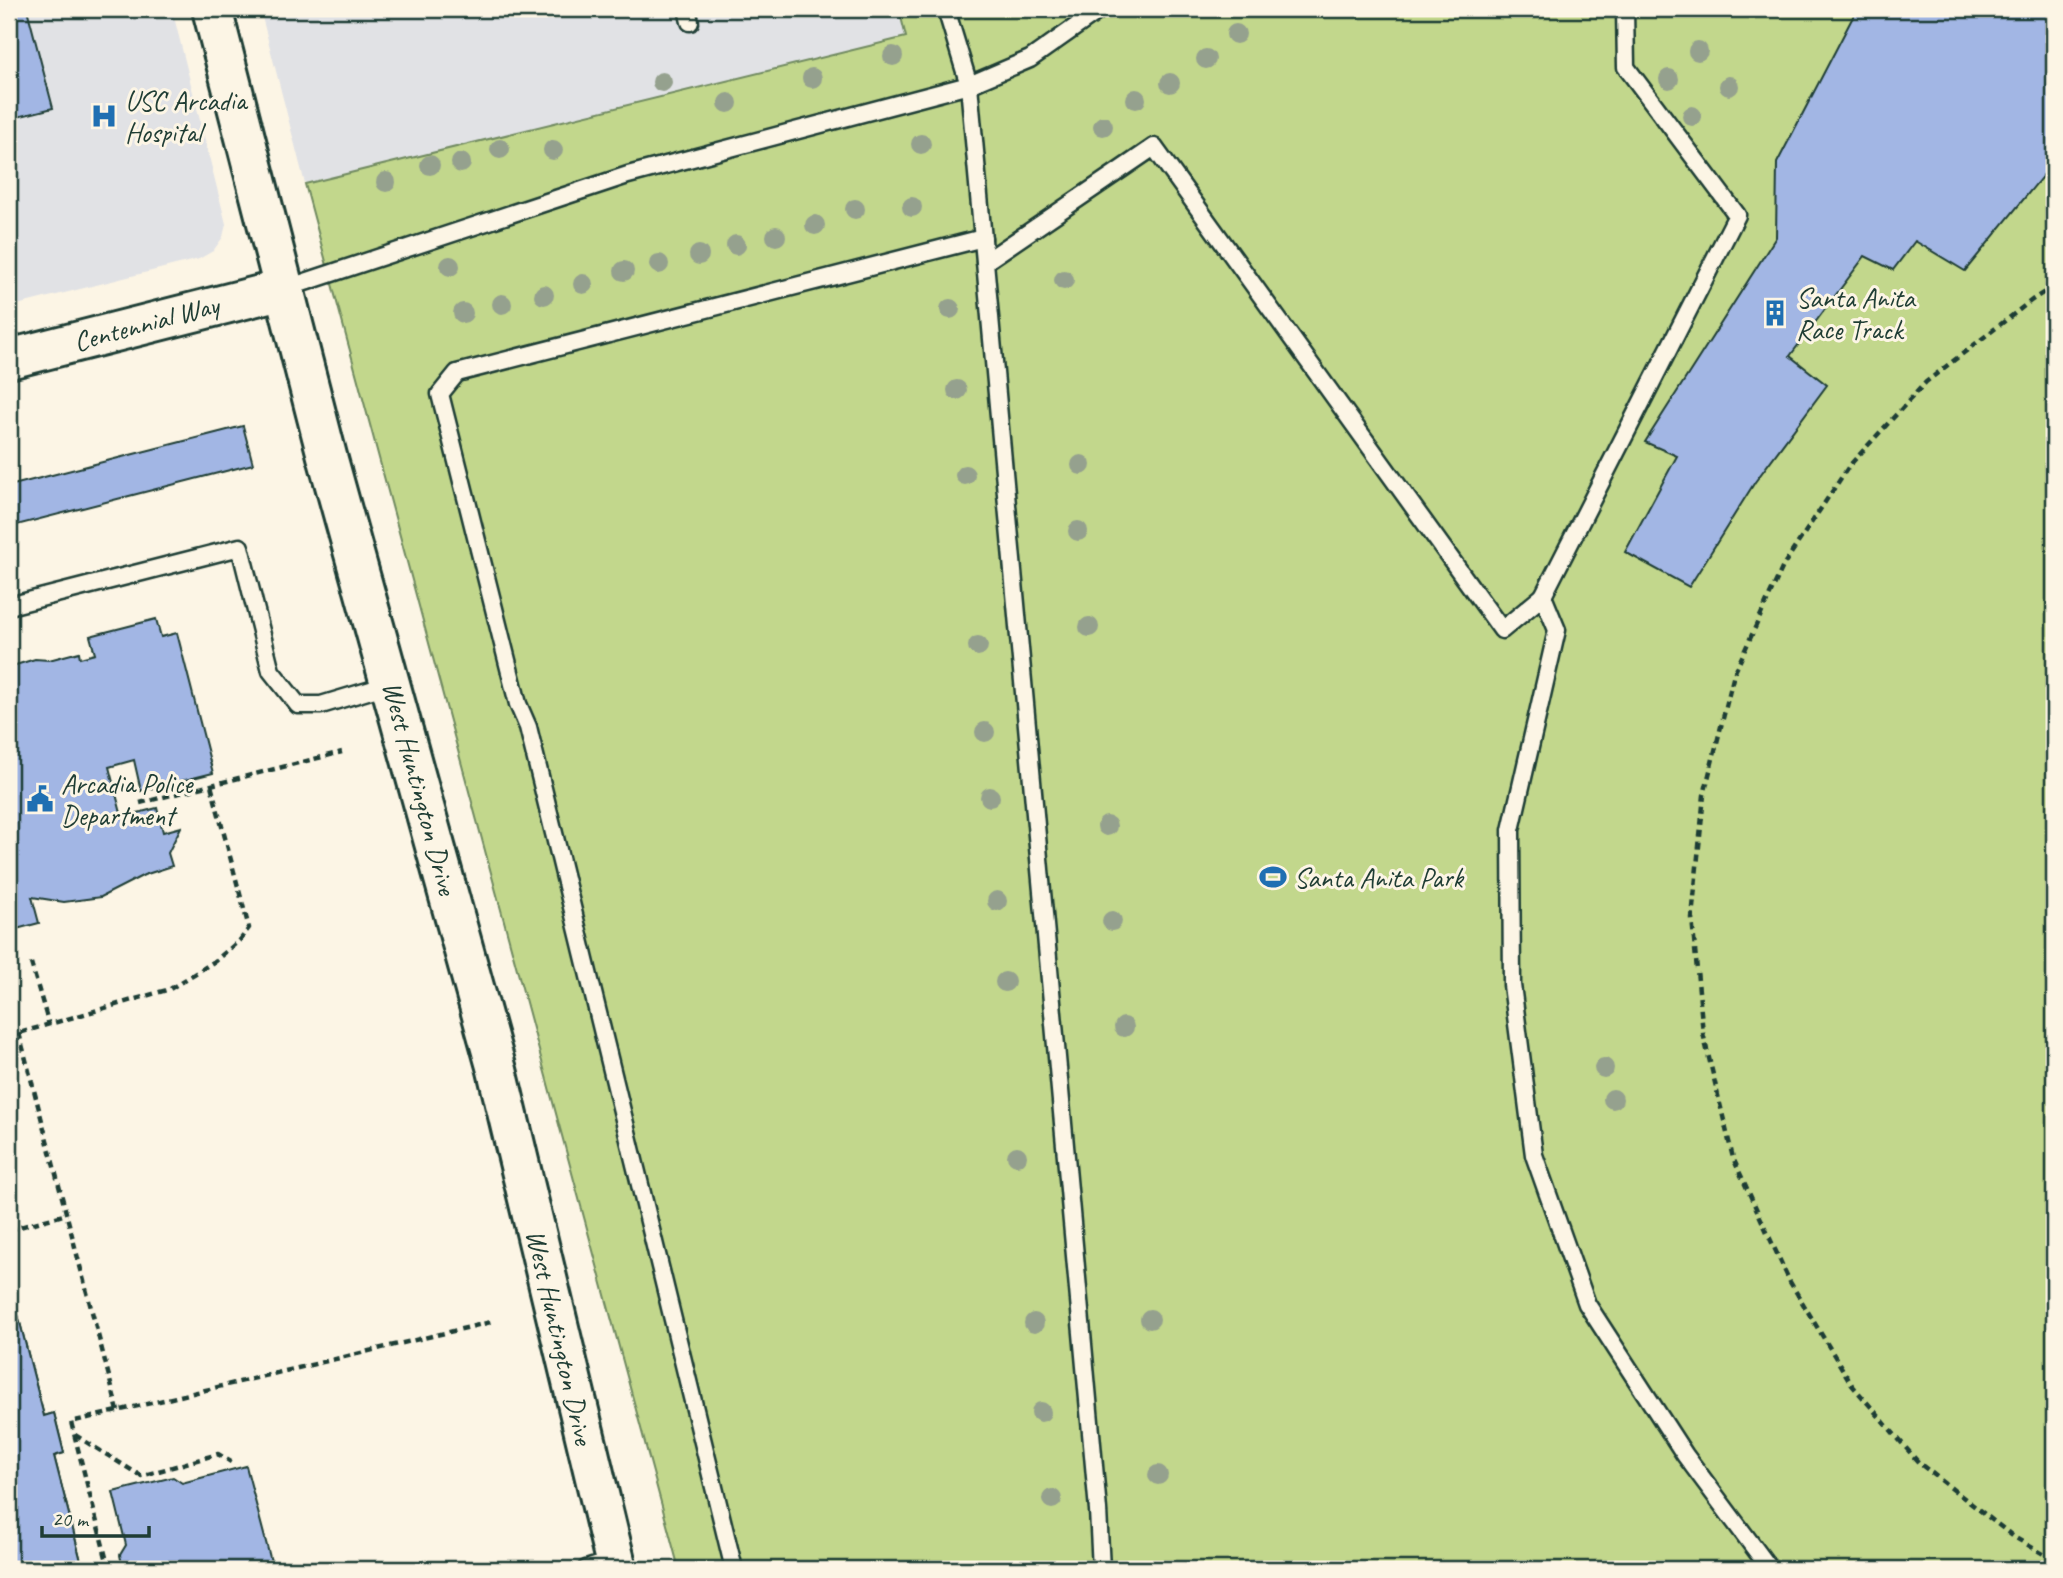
<svg xmlns="http://www.w3.org/2000/svg" width="2063" height="1578" viewBox="0 0 2063 1578" font-family="Caveat,sans-serif">
  <style>
    .built { fill: #e1e2e5 }
    .green { fill: #c2d78c; stroke: #708a60; stroke-width: 2 }
    .building { fill: #a2b6e4; stroke: #1f3d34; stroke-width: 2 }
    .lines { fill: none; stroke-linecap: round; stroke-linejoin: round }
    .lane-casing { stroke: #1f3d34; stroke-width: 21 }
    .secondary-casing { stroke: #1f3d34; stroke-width: 44 }
    .primary-casing { stroke: #1f3d34; stroke-width: 44 }
    .path { stroke: #1f3d34; stroke-width: 4.5; stroke-dasharray: 7 5; stroke-linecap: butt }
    .lane { stroke: #fcf5e5; stroke-width: 16 }
    .secondary { stroke: #fcf5e5; stroke-width: 38 }
    .primary { stroke: #fcf5e5; stroke-width: 38 }
    .tree { fill: #95a18e }
    .labels { text-anchor: middle; dominant-baseline: central; stroke-width: 6; stroke-linejoin: round; paint-order: stroke }
    .poi-label { font-size: 28px; fill: #1f3d34; stroke: #fcf5e5; text-anchor: start }
    .street-label { font-size: 28px; fill: #1f3d34; stroke: #fcf5e5 }
  </style>
  <rect width="100%" height="100%" fill="#fcf5e5"/>
  <filter id="ink" filterUnits="userSpaceOnUse"><feTurbulence type="fractalNoise" baseFrequency=".0143" numOctaves="2"/><feDisplacementMap in="SourceGraphic" scale="14" xChannelSelector="R" yChannelSelector="G"/><feConvolveMatrix kernelMatrix="1 2 1 2 8 2 1 2 1" color-interpolation-filters="sRGB"/></filter>
  <g filter="url(#ink)">
    <!-- built -->
    <g class="built">
      <path d="M9 9H172L226 224 223 237 213 251 199 259 9 307Z"/>
      <path d="M260 9H899L907 37 305 184Z"/>
    </g>
    <!-- green -->
    <path class="green" d="M899 9H2054V1569H679L305 184 906 37Z"/>
    <!-- building -->
    <g class="building">
      <path d="M9 9H27L53 108 9 119Z"/>
      <path d="M1857 9H2054V162L1965 271 1915 241 1893 270 1865 256 1790 356 1827 385 1755 482 1689 587 1625 552 1677 456 1645 442 1776 237 1777 163Z"/>
      <path d="M243 426 253 464 9 527V486Z"/>
      <path d="M156 619 161 637 177 633 213 773 141 791 134 760 109 767 122 817 157 808 163 832 181 827 168 853 172 866 144 875 101 897 64 902 32 897 39 923 9 931V667L35 659 49 660 79 652 80 658 95 654 90 636Z"/>
      <path d="M16 1307 44 1416 54 1413 64 1453 54 1456 82 1565 73 1567 74 1569H9V1309Z"/>
      <path d="M16 1307 44 1416 54 1413 64 1453 54 1456 82 1565 73 1567 74 1569H9V1309Z"/>
      <path d="M246 1466 273 1569H123L120 1555 126 1545 113 1492 173 1477 182 1483Z"/>
    </g>
    <g class="lines">
      <!-- lane casing -->
      <g class="lane-casing">
        <g id="lane">
          <path d="M687 9 690 22"/>
          <path d="M946 9 969 85 1098 1510 1101 1569"/>
          <path d="M1625 9 1626 67 1737 215 1543 596 1557 630 1511 830 1512 985 1534 1155 1587 1304 1685 1455 1770 1569"/>
          <path d="M985 262 1154 147 1502 630 1543 596"/>
          <path d="M284 289 628 175 969 85 1030 59 1101 9"/>
          <path d="M9 606 240 547 271 671 298 705H321L391 684"/>
          <path d="M586 1569 614 1560"/>
          <path d="M734 1569 528 727 518 704 440 394 457 373 983 238"/>
        </g>
      </g>
      <!-- secondary casing -->
      <g class="secondary-casing">
        <path id="secondary" d="M9 359 284 289"/>
      </g>
      <!-- primary casing -->
      <g class="primary-casing">
        <path id="primary" d="M212 9 327 456 497 1070 617 1569"/>
      </g>
      <!-- path -->
      <g class="path">
        <path d="M2054 286 2032 300 1926 382 1849 466 1784 564 1734 674 1704 795 1692 918 1703 1033 1733 1158 1790 1282 1852 1385 1919 1463 2014 1537 2054 1560"/>
        <path d="M140 803 342 752"/>
        <path d="M31 963 49 1025"/>
        <path d="M19 1033 118 1411"/>
        <path d="M9 1036 170 989 215 961 240 940 249 928 211 785"/>
        <path d="M9 1230 67 1214"/>
        <path d="M75 1435 141 1476 218 1454 231 1462"/>
        <path d="M109 1569 71 1422 491 1322"/>
      </g>
      <!-- lane -->
      <use href="#lane" class="lane"/>
      <!-- secondary -->
      <use href="#secondary" class="secondary"/>
      <!-- primary -->
      <use href="#primary" class="primary"/>
    </g>
    <!-- trees -->
    <g class="tree">
      <circle cx="1236" cy="34" r="10"/>
      <circle cx="1698" cy="51" r="10"/>
      <circle cx="893" cy="56" r="10"/>
      <circle cx="1206" cy="59" r="10"/>
      <circle cx="812" cy="78" r="10"/>
      <circle cx="1669" cy="79" r="10"/>
      <circle cx="662" cy="82" r="10"/>
      <circle cx="1170" cy="83" r="10"/>
      <circle cx="1729" cy="86" r="10"/>
      <circle cx="1136" cy="99" r="10"/>
      <circle cx="728" cy="103" r="10"/>
      <circle cx="1692" cy="116" r="10"/>
      <circle cx="1103" cy="126" r="10"/>
      <circle cx="921" cy="144" r="10"/>
      <circle cx="500" cy="149" r="10"/>
      <circle cx="553" cy="150" r="10"/>
      <circle cx="461" cy="163" r="10"/>
      <circle cx="430" cy="165" r="10"/>
      <circle cx="386" cy="182" r="10"/>
      <circle cx="912" cy="207" r="10"/>
      <circle cx="855" cy="209" r="10"/>
      <circle cx="815" cy="225" r="10"/>
      <circle cx="776" cy="236" r="10"/>
      <circle cx="736" cy="245" r="10"/>
      <circle cx="699" cy="255" r="10"/>
      <circle cx="659" cy="264" r="10"/>
      <circle cx="450" cy="266" r="10"/>
      <circle cx="624" cy="271" r="10"/>
      <circle cx="1064" cy="280" r="10"/>
      <circle cx="583" cy="284" r="10"/>
      <circle cx="544" cy="295" r="10"/>
      <circle cx="502" cy="304" r="10"/>
      <circle cx="950" cy="309" r="10"/>
      <circle cx="463" cy="313" r="10"/>
      <circle cx="957" cy="390" r="10"/>
      <circle cx="1081" cy="465" r="10"/>
      <circle cx="965" cy="475" r="10"/>
      <circle cx="1078" cy="531" r="10"/>
      <circle cx="1089" cy="627" r="10"/>
      <circle cx="978" cy="646" r="10"/>
      <circle cx="985" cy="732" r="10"/>
      <circle cx="990" cy="797" r="10"/>
      <circle cx="1107" cy="826" r="10"/>
      <circle cx="997" cy="901" r="10"/>
      <circle cx="1112" cy="921" r="10"/>
      <circle cx="1005" cy="982" r="10"/>
      <circle cx="1124" cy="1027" r="10"/>
      <circle cx="1604" cy="1068" r="10"/>
      <circle cx="1613" cy="1099" r="10"/>
      <circle cx="1017" cy="1156" r="10"/>
      <circle cx="1150" cy="1319" r="10"/>
      <circle cx="1034" cy="1323" r="10"/>
      <circle cx="1041" cy="1412" r="10"/>
      <circle cx="1158" cy="1475" r="10"/>
      <circle cx="1052" cy="1499" r="10"/>
    </g>
  </g>
  <!-- icons -->
  <defs>
    <g id="hospital-bare" transform="scale(2.1)"><path d="M-5-5h3v3.5h4V-5h3V5h-3V1.5h-4V5h-3Z" fill="#1f6fb2" stroke="#fcf5e5" stroke-width="2.5" paint-order="stroke"/></g>
    <g id="building-bare" transform="scale(2.1)"><path d="M-4-6H4V6H1V3H-1V6H-4ZM-2.5-4.3h1.7v1.8h-1.7ZM.8-4.3h1.7v1.8H.8ZM-2.5-1h1.7V.8h-1.7ZM.8-1h1.7V.8H.8Z" fill="#1f6fb2" stroke="#fcf5e5" stroke-width="2.5" paint-order="stroke"/></g>
    <g id="civic-bare" transform="scale(2.1)"><path d="M-.6-6.5H3V-4.5H.6V-3L4-1V1h2V6H-6V1h2V-1L-.6-3ZM-1.2 2.5V6h2.4V2.5Z" fill="#1f6fb2" stroke="#fcf5e5" stroke-width="2.5" paint-order="stroke"/></g>
    <g id="stadium-bare" transform="scale(2.1)"><path d="M0-5a6.5 5 0 1 0 0 10a6.5 5 0 1 0 0-10ZM-3.5-1.8h7v3.6h-7Z" fill="#1f6fb2" stroke="#fcf5e5" stroke-width="2.5" paint-order="stroke"/></g>
  </defs>
  <g fill-rule="evenodd">
    <use href="#hospital-bare" x="104" y="116"/>
    <use href="#building-bare" x="1775" y="313"/>
    <use href="#civic-bare" x="40" y="799"/>
    <use href="#stadium-bare" x="1273" y="877"/>
  </g>
  <g class="labels">
    <!-- poi labels -->
    <g class="poi-label">
      <text x="125" y="100">USC Arcadia<tspan x="125" dy="32">Hospital</tspan></text>
      <text x="1796" y="297">Santa Anita<tspan x="1796" dy="32">Race Track</tspan></text>
      <text x="61" y="783">Arcadia Police<tspan x="61" dy="32">Department</tspan></text>
      <text x="1294" y="877">Santa Anita Park</text>
    </g>
    <!-- street labels -->
    <g class="street-label">
      <text transform="translate(146 323) rotate(-15)">Centennial Way</text>
      <text transform="translate(420 788) rotate(75)">West Huntington Drive</text>
      <text transform="translate(560 1337) rotate(77)">West Huntington Drive</text>
    </g>
  </g>
  <!-- margin -->
  <rect width="2063" height="1578" fill="none" stroke="#fcf5e5" stroke-width="35"/>
  <rect x="18" y="18" width="2028" height="1543" fill="none" stroke="#1f3d34" stroke-width="2.5" filter="url(#ink)"/>
  <!-- scale -->
  <path d="M42 1526v10h107v-10" fill="none" stroke="#1f3d34" stroke-width="3.5"/>
  <text x="52" y="1526" font-size="21" fill="#1f3d34" stroke="#fcf5e5" stroke-width="5" paint-order="stroke">20 m</text>
</svg>
